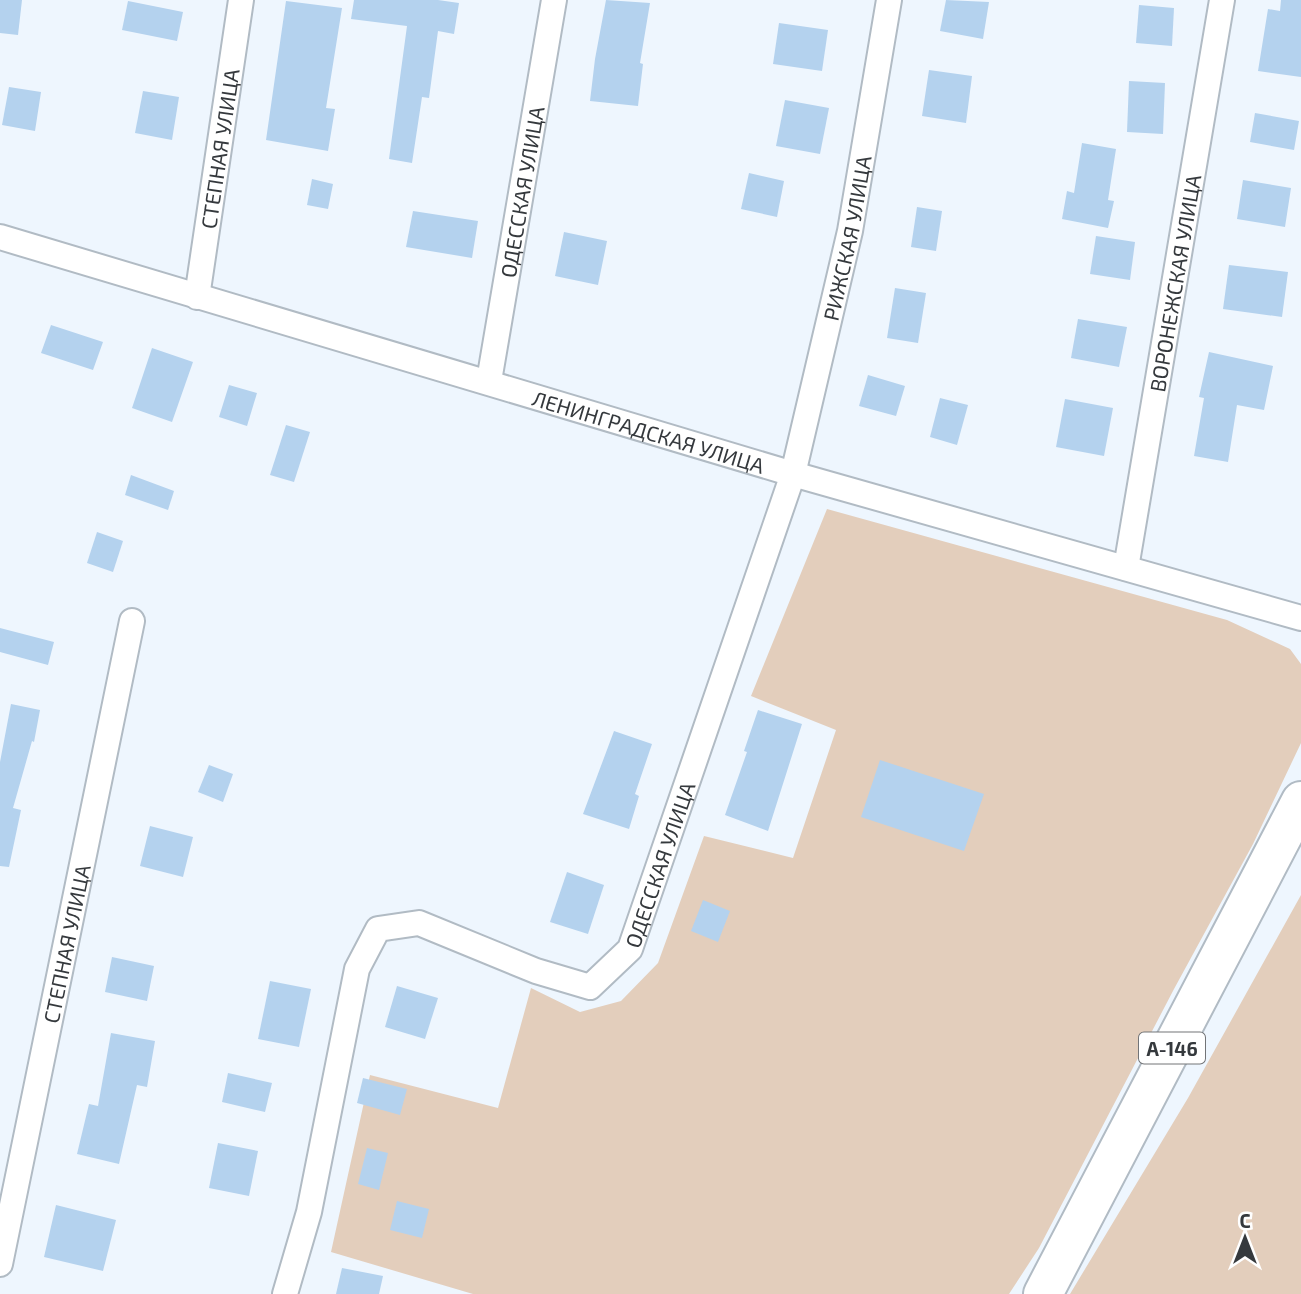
<svg xmlns="http://www.w3.org/2000/svg" width="1301" height="1294" viewBox="0 0 1301 1294" font-family="'Exo 2',sans-serif">
  <style>
    .green { fill: #e3cebc }
    .building { fill: #b4d2ee }
    .lines { fill: none; stroke-linecap: round; stroke-linejoin: round }
    .minor-casing { stroke: #b1bbc4; stroke-width: 28 }
    .trunk-casing { stroke: #b1bbc4; stroke-width: 42 }
    .minor { stroke: #fff; stroke-width: 24 }
    .trunk { stroke: #fff; stroke-width: 38 }
    .labels { text-anchor: middle; dominant-baseline: central; stroke-width: 5; stroke-linejoin: round; paint-order: stroke }
    .shield { fill: #fff; stroke: #727477; stroke-width: 2 }
    .shield-label { font-size: 19px; font-weight: bold; fill: #35393d }
    .street-label { font-size: 21px; fill: #35393d; stroke: #fff }
  </style>
  <rect width="100%" height="100%" fill="#eef6fe"/>
  <!-- green -->
  <g class="green">
    <path d="M827 509 1227 620 1290 649 1301 664V743L1253 844 1174 989 1039 1248 1009 1294H473L331 1252 370 1075 498 1108 531 988 580 1012 621 1001 658 963 704 836 793 858 836 730 751 696Z"/>
    <path d="M1301 895V1294H1070L1188 1098Z"/>
  </g>
  <!-- building -->
  <g class="building">
    <path d="M0 0H22L18 35 0 33Z"/>
    <path d="M354 0H438L459 3 454 34 438 31 429 98 422 97 412 163 389 159 407 26 351 19Z"/>
    <path d="M606 0 650 3 640 63 643 64 638 106 590 101 595 59Z"/>
    <path d="M946 0 989 2 983 39 940 31Z"/>
    <path d="M1281 0H1301V77L1258 71 1268 9 1280 11Z"/>
    <path d="M128 1 183 12 177 41 122 30Z"/>
    <path d="M286 1 342 8 326 108 335 109 328 151 266 140Z"/>
    <path d="M1139 5 1174 8 1172 46 1136 43Z"/>
    <path d="M779 23 828 30 822 71 773 64Z"/>
    <path d="M929 70 972 76 966 123 922 116Z"/>
    <path d="M1129 81 1165 83 1163 134 1127 132Z"/>
    <path d="M9 87 41 92 35 131 2 125Z"/>
    <path d="M143 91 179 97 172 140 135 133Z"/>
    <path d="M785 100 829 108 820 154 776 146Z"/>
    <path d="M1255 113 1299 121 1294 150 1250 142Z"/>
    <path d="M1082 143 1116 149 1108 200 1114 201 1108 228 1062 219 1067 191 1074 193Z"/>
    <path d="M749 173 784 181 777 217 741 209Z"/>
    <path d="M312 179 333 184 328 209 307 205Z"/>
    <path d="M1243 180 1291 188 1285 227 1237 219Z"/>
    <path d="M917 207 942 211 936 251 911 247Z"/>
    <path d="M413 211 478 221 472 258 406 247Z"/>
    <path d="M564 232 607 241 598 285 555 276Z"/>
    <path d="M1096 236 1135 242 1130 280 1090 274Z"/>
    <path d="M1229 265 1288 272 1282 317 1223 309Z"/>
    <path d="M895 288 926 293 918 343 887 338Z"/>
    <path d="M1078 319 1127 327 1119 367 1071 358Z"/>
    <path d="M51 325 103 342 93 370 41 353Z"/>
    <path d="M152 348 193 362 172 422 132 408Z"/>
    <path d="M1209 352 1273 366 1264 410 1237 405 1228 462 1194 456 1204 398 1199 397Z"/>
    <path d="M868 375 905 386 896 416 859 406Z"/>
    <path d="M229 385 257 393 247 426 219 417Z"/>
    <path d="M940 398 968 405 957 445 930 437Z"/>
    <path d="M1065 399 1113 408 1104 456 1056 447Z"/>
    <path d="M286 425 310 432 294 482 270 475Z"/>
    <path d="M131 475 174 491 168 510 125 495Z"/>
    <path d="M97 532 123 541 113 572 87 563Z"/>
    <path d="M0 628 54 642 48 665 0 652Z"/>
    <path d="M11 704 40 710 34 742 32 741 13 808 21 810 9 867 0 866V762Z"/>
    <path d="M758 710 802 724 768 831 725 815 747 752 744 751Z"/>
    <path d="M614 731 652 744 635 794 639 796 629 829 583 814Z"/>
    <path d="M880 760 984 794 964 851 861 817Z"/>
    <path d="M209 765 233 774 223 802 198 792Z"/>
    <path d="M150 826 193 837 183 877 140 866Z"/>
    <path d="M567 872 604 885 588 934 550 922Z"/>
    <path d="M703 900 730 911 718 942 691 931Z"/>
    <path d="M112 957 154 966 147 1001 105 992Z"/>
    <path d="M270 981 311 989 299 1047 258 1039Z"/>
    <path d="M397 986 438 998 425 1039 385 1027Z"/>
    <path d="M111 1033 155 1041 147 1087 137 1085 119 1164 77 1154 89 1104 98 1106Z"/>
    <path d="M228 1073 272 1083 265 1112 222 1102Z"/>
    <path d="M363 1078 407 1089 400 1115 357 1103Z"/>
    <path d="M218 1143 258 1151 249 1196 209 1188Z"/>
    <path d="M367 1148 388 1153 379 1190 358 1184Z"/>
    <path d="M397 1201 429 1209 422 1238 390 1230Z"/>
    <path d="M56 1205 116 1220 103 1271 44 1257Z"/>
    <path d="M342 1268 383 1276 379 1294H336Z"/>
  </g>
  <g class="lines">
    <!-- minor casing -->
    <g class="minor-casing">
      <g id="minor">
        <path id="s1" d="M0 237 793 474 1301 618"/>
        <path id="s2" d="M197 297 241 0"/>
        <path id="s3" d="M489 381 554 0"/>
        <path id="s4" d="M1126 568 1222 0"/>
        <path id="s5" d="M0 1264 132 621"/>
        <path id="s6" d="M285 1294 309 1212 357 969 378 929 419 923 536 971 590 987 630 949 793 474 850 231 889 0"/>
      </g>
    </g>
    <!-- trunk casing -->
    <g class="trunk-casing">
      <path id="trunk" d="M1043 1294 1301 801"/>
    </g>
    <!-- minor -->
    <use href="#minor" class="minor"/>
    <!-- trunk -->
    <use href="#trunk" class="trunk"/>
  </g>
  <g class="labels">
    <!-- shield labels -->
    <rect class="shield" x="1139" y="1032.5" width="66" height="31" rx="5"/>
    <g class="shield-label">
      <text x="1172" y="1048">А-146</text>
    </g>
    <!-- street labels -->
    <g class="street-label">
      <text stroke="none"><textPath href="#s2" startOffset="150">СТЕПНАЯ УЛИЦА</textPath></text>
      <text stroke="none"><textPath href="#s3" startOffset="192">ОДЕССКАЯ УЛИЦА</textPath></text>
      <text stroke="none"><textPath href="#s6" startOffset="1402">РИЖСКАЯ УЛИЦА</textPath></text>
      <text stroke="none"><textPath href="#s4" startOffset="289">ВОРОНЕЖСКАЯ УЛИЦА</textPath></text>
      <text stroke="none"><textPath href="#s1" startOffset="677">ЛЕНИНГРАДСКАЯ УЛИЦА</textPath></text>
      <text stroke="none"><textPath href="#s6" startOffset="747">ОДЕССКАЯ УЛИЦА</textPath></text>
      <text stroke="none"><textPath href="#s5" startOffset="327">СТЕПНАЯ УЛИЦА</textPath></text>
    </g>
  </g>
  <!-- north arrow -->
  <g transform="translate(1245 1238)" stroke="#ffffff" stroke-width="5" paint-order="stroke">
  <path d="M0-5L12 26L0 18L-12 26Z" fill="#35393d"/>
  <text y="-10" font-size="19" font-weight="bold" text-anchor="middle" fill="#35393d">С</text>
  </g>
</svg>
